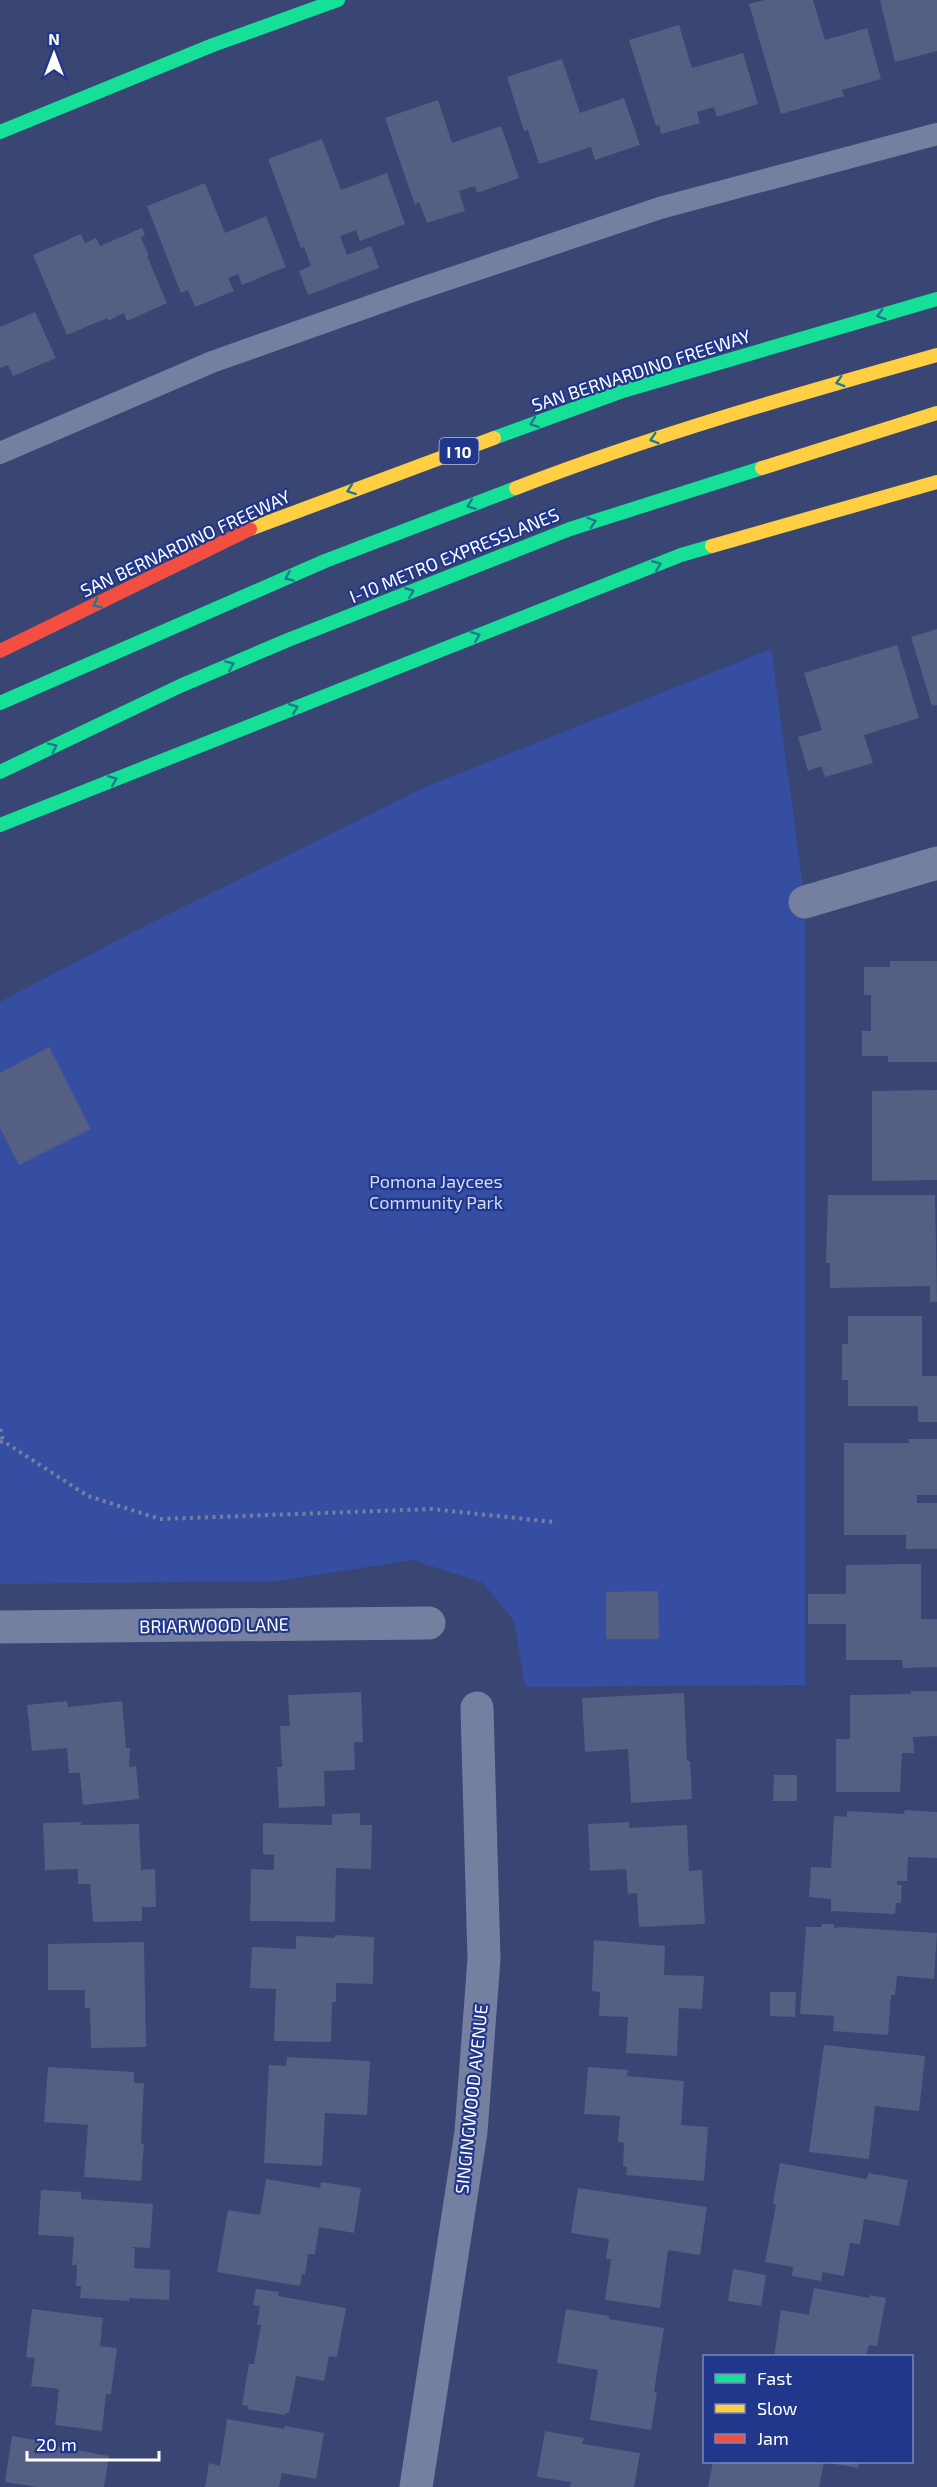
<svg xmlns="http://www.w3.org/2000/svg" width="937" height="2487" viewBox="0 0 937 2487" font-family="'Exo 2',sans-serif">
  <style>
    .green { fill: #364ea1 }
    .building { fill: #555f83 }
    .lines { fill: none; stroke-linecap: round; stroke-linejoin: round }
    .path { stroke: #757f9f; stroke-width: 4; stroke-dasharray: 3 4.5; stroke-linecap: butt }
    .lane { stroke: #757f9f; stroke-width: 22 }
    .street { stroke: #757f9f; stroke-width: 33 }
    .fast { stroke: #16e098; stroke-width: 14 }
    .slow { stroke: #ffcf43; stroke-width: 14 }
    .jam { stroke: #f24e42; stroke-width: 14 }
    .oneway { stroke: #1d7b90 }
    .labels { text-anchor: middle; dominant-baseline: central; stroke-width: 4.5; stroke-linejoin: round; paint-order: stroke }
    .shield { fill: #21378b; stroke: #bcc3dc; stroke-width: 1.5 }
    .shield-label { font-size: 16px; font-weight: bold; fill: #fff }
    .street-label { font-size: 18px; fill: #fff; stroke: #21378b }
    .park-label { font-size: 18px; fill: #d3dbf8; stroke: #21378b }
  </style>
  <rect width="100%" height="100%" fill="#394573"/>
  <!-- green -->
  <path class="green" d="M771 649 805 902V1685L525 1687 514 1621 483 1583 413 1560 278 1581 0 1584V1002L135 931 425 787Z"/>
  <!-- building -->
  <g class="building">
    <path d="M764 0H813L825 40 867 28 881 79 842 90 844 96 781 114 749 4Z"/>
    <path d="M880 0H937V51L895 62Z"/>
    <path d="M679 25 692 68 743 53 758 104 717 117 714 107 697 112 700 123 661 134 659 125 656 126 629 40Z"/>
    <path d="M562 59 580 113 624 98 640 145 595 160 591 147 539 164 528 130 524 131 507 77Z"/>
    <path d="M438 100 452 143 501 126 519 178 477 193 475 186 459 191 465 211 427 223 419 202 415 205 385 118Z"/>
    <path d="M322 139 341 190 387 173 405 224 360 241 356 230 340 236 347 255 371 246 379 268 308 295 299 271 311 266 304 247 301 248 268 159Z"/>
    <path d="M205 183 225 233 266 216 286 267 242 285 238 274 228 278 234 291 195 307 188 290 181 293 147 206Z"/>
    <path d="M142 228 145 235 141 238 149 255 147 256 167 303 127 321 124 313 108 321 107 318 67 335 33 255 81 234 85 243 96 238 100 246Z"/>
    <path d="M35 312 56 358 13 376 8 365 0 368V327Z"/>
    <path d="M937 629V705L932 706 911 637Z"/>
    <path d="M897 645 919 718 864 735 873 763 825 777 821 766 808 771 798 737 822 730 804 673Z"/>
    <path d="M890 961H937V1062H888V1056H862V1031H871V995H864V967H890Z"/>
    <path d="M49 1047 91 1129 19 1165 0 1128V1073Z"/>
    <path d="M937 1090V1180L872 1181V1091Z"/>
    <path d="M828 1195H935L937 1302H930V1286L830 1288V1263H826Z"/>
    <path d="M848 1316H922V1376H937V1422H918V1406H848V1380H842V1344H848Z"/>
    <path d="M909 1439H937V1495H917V1503H937V1549H906V1535H844V1443H909Z"/>
    <path d="M903 1564H921V1619H937V1667L903 1668 902 1660H846V1624H808V1594H846V1565Z"/>
    <path d="M658 1591 659 1639H606V1592Z"/>
    <path d="M911 1691H937V1736L913 1737 914 1753H902L900 1792H836V1739H850V1695L911 1694Z"/>
    <path d="M361 1692 363 1742H354L355 1770 324 1771 325 1806 279 1808 277 1767H282L280 1726H290L288 1695Z"/>
    <path d="M684 1693 687 1761H690L692 1799 631 1803 628 1749 585 1752 582 1698Z"/>
    <path d="M67 1701 68 1707 122 1701 126 1748H130L129 1767 136 1766 139 1799 83 1805 80 1773H69L67 1748 32 1751 27 1705Z"/>
    <path d="M774 1775H797V1801H773Z"/>
    <path d="M905 1810 937 1812V1858L908 1857 907 1881H897V1885H902L901 1903H896L895 1914 831 1911V1899L809 1897 811 1867 831 1868 834 1816 847 1817V1811L904 1814Z"/>
    <path d="M360 1813V1825H372L371 1869 336 1868 335 1922 250 1921 251 1869 274 1870V1855L263 1854V1823L332 1825V1814Z"/>
    <path d="M81 1822V1825L139 1824 141 1870 155 1869 156 1907H142V1921L93 1922 90 1884H78V1869L45 1870 43 1823Z"/>
    <path d="M629 1822V1828L687 1825 689 1871 702 1870 705 1924 639 1927 637 1893 628 1894 626 1869 590 1871 588 1824Z"/>
    <path d="M822 1924H834V1928L840 1927 937 1933 934 1979 897 1976 895 1995H891L888 2035 833 2031 834 2016 800 2014 806 1927H821Z"/>
    <path d="M335 1935 374 1937 373 1984 336 1983V2002H332L331 2042 274 2041 276 1989 250 1988 252 1947 296 1949V1936L335 1938Z"/>
    <path d="M594 1940 665 1946 664 1975 704 1976 702 2009 679 2008 677 2056 626 2053 628 2017 599 2016 600 1992 592 1991Z"/>
    <path d="M144 1942 146 2047 91 2048 90 2008H85V1990H48V1944Z"/>
    <path d="M770 1992H796L795 2017 770 2016Z"/>
    <path d="M824 2045 925 2056 919 2111 875 2106 869 2159 809 2152Z"/>
    <path d="M287 2057 370 2061 367 2115 325 2113 322 2166 264 2163 269 2065 286 2066Z"/>
    <path d="M48 2067 134 2072V2083H144L141 2144H144L141 2181 84 2177 88 2125 44 2122Z"/>
    <path d="M588 2067 628 2070 627 2076 684 2081 681 2125 708 2127 704 2181 626 2175 627 2167 623 2166 624 2143 618 2142 620 2116 584 2114Z"/>
    <path d="M780 2163 867 2179 868 2173 908 2180 899 2226 864 2219 860 2244 850 2243 844 2276 823 2272 821 2281 792 2276 793 2267 765 2262 776 2205 773 2204Z"/>
    <path d="M266 2179 320 2188 321 2182 361 2188 354 2233 319 2227 315 2254H308L305 2275 302 2274 300 2286 217 2272 228 2210 260 2215Z"/>
    <path d="M578 2188 707 2207 700 2255 668 2250 660 2308 605 2300 611 2259H606L609 2239 571 2233Z"/>
    <path d="M41 2190 81 2192V2199L153 2204 150 2248 132 2247 135 2249 134 2268 170 2270 169 2300 130 2298 129 2301 80 2298 81 2286H76L77 2265H72L74 2237 38 2235Z"/>
    <path d="M733 2269 766 2275 761 2306 728 2301Z"/>
    <path d="M814 2288 870 2298V2295L886 2298 877 2346 869 2345 866 2356H774L781 2310 809 2315Z"/>
    <path d="M256 2289 279 2292 278 2296 346 2308 337 2357 329 2356 324 2381 296 2376 289 2413H285V2415L247 2409 248 2406 242 2405 249 2364H254L261 2325H257L260 2306 253 2305Z"/>
    <path d="M32 2309 103 2318 100 2346 117 2348 111 2394H106L102 2431 55 2425 59 2389 31 2386 35 2358 26 2357Z"/>
    <path d="M566 2309 609 2316V2319L664 2328 654 2392 657 2393 651 2430 590 2420 598 2370 557 2363Z"/>
    <path d="M227 2419 284 2429 285 2426 324 2433 316 2479 282 2473 279 2487H205L209 2463 220 2466Z"/>
    <path d="M545 2431 584 2438 582 2444 640 2453 634 2487H570L571 2482 537 2477Z"/>
    <path d="M12 2436 47 2442V2445L109 2456 104 2487H37L5 2482Z"/>
    <path d="M713 2462H824L819 2487H708Z"/>
    <path d="M824 2462H859L858 2468Z"/>
  </g>
  <g class="lines">
    <!-- path -->
    <g class="path">
      <path d="M0 1429 3 1441"/>
      <path d="M0 1442 3 1441 88 1496 160 1519 432 1509 553 1522"/>
    </g>
    <!-- lane -->
    <path class="lane" d="M0 453 212 362 407 293 660 208 937 134"/>
    <!-- street -->
    <g class="street">
      <path d="M805 902 937 863"/>
      <path d="M0 1627 429 1623"/>
      <path d="M416 2487 471 2132 484 1959 477 1708"/>
    </g>
    <!-- fast -->
    <g class="fast">
      <path d="M0 132 213 45 338 0"/>
      <path d="M494 438 623 391 937 299"/>
      <path d="M0 703 325 561 516 488"/>
      <path d="M0 772 180 686 288 640 570 529 762 468"/>
      <path d="M0 825 681 555 712 546"/>
    </g>
    <!-- slow -->
    <g class="slow">
      <path d="M762 468 937 413"/>
      <path d="M516 488C653 435 795 395 937 355"/>
      <path d="M250 529 494 438"/>
      <path d="M712 546 937 482"/>
    </g>
    <!-- jam -->
    <path class="jam" d="M0 651 250 529"/>
  </g>
  <!-- one-way arrows -->
  <defs><path id="oneway-chevron" d="M-2-3.5L2.5 0L-2 3.5" fill="none" stroke-width="1.6" stroke-linecap="round" stroke-linejoin="round" transform="scale(1.5)"/></defs>
  <g class="oneway">
    <use href="#oneway-chevron" transform="translate(881 315) rotate(164)"/>
    <use href="#oneway-chevron" transform="translate(840 382) rotate(164)"/>
    <use href="#oneway-chevron" transform="translate(534 423) rotate(160)"/>
    <use href="#oneway-chevron" transform="translate(654 439) rotate(163)"/>
    <use href="#oneway-chevron" transform="translate(351 490) rotate(160)"/>
    <use href="#oneway-chevron" transform="translate(471 505) rotate(159)"/>
    <use href="#oneway-chevron" transform="translate(592 522) rotate(-18)"/>
    <use href="#oneway-chevron" transform="translate(657 565) rotate(-22)"/>
    <use href="#oneway-chevron" transform="translate(289 577) rotate(157)"/>
    <use href="#oneway-chevron" transform="translate(410 592) rotate(-22)"/>
    <use href="#oneway-chevron" transform="translate(97 604) rotate(154)"/>
    <use href="#oneway-chevron" transform="translate(476 636) rotate(-22)"/>
    <use href="#oneway-chevron" transform="translate(230 665) rotate(-23)"/>
    <use href="#oneway-chevron" transform="translate(294 708) rotate(-22)"/>
    <use href="#oneway-chevron" transform="translate(53 747) rotate(-26)"/>
    <use href="#oneway-chevron" transform="translate(113 780) rotate(-22)"/>
  </g>
  <g class="labels">
    <!-- shield labels -->
    <rect class="shield" x="439.5" y="438" width="39" height="26" rx="4.5"/>
    <g class="shield-label">
      <text x="459" y="451">I 10</text>
    </g>
    <!-- street labels -->
    <g class="street-label">
      <text transform="translate(641 370) rotate(-18)">SAN BERNARDINO FREEWAY</text>
      <text transform="translate(185 543) rotate(-25)">SAN BERNARDINO FREEWAY</text>
      <text transform="translate(454 555) rotate(-22)">I-10 METRO EXPRESSLANES</text>
      <text transform="translate(214 1625) rotate(-1)">BRIARWOOD LANE</text>
      <text transform="translate(471 2099) rotate(-84)">SINGINGWOOD AVENUE</text>
    </g>
    <!-- park labels -->
    <g class="park-label">
      <text x="436" y="1181">Pomona Jaycees<tspan x="436" dy="21">Community Park</tspan></text>
    </g>
  </g>
  <!-- legend -->
  <rect x="703" y="2355" width="210" height="108" fill="#21378b" stroke="#7a87b9" stroke-width="1.5"/>
  <rect x="715" y="2374" width="30" height="9" fill="#16e098" stroke="#7a87b9" stroke-width="1.5"/>
  <text x="757" y="2385" font-size="18" fill="#ffffff">Fast</text>
  <rect x="715" y="2404" width="30" height="9" fill="#ffcf43" stroke="#7a87b9" stroke-width="1.5"/>
  <text x="757" y="2415" font-size="18" fill="#ffffff">Slow</text>
  <rect x="715" y="2434" width="30" height="9" fill="#f24e42" stroke="#7a87b9" stroke-width="1.5"/>
  <text x="757" y="2445" font-size="18" fill="#ffffff">Jam</text>
  <!-- north arrow -->
  <g transform="translate(54 54)" stroke="#21378b" stroke-width="4.5" paint-order="stroke">
  <path d="M0-4.5L10 22L0 15L-10 22Z" fill="#ffffff"/>
  <text y="-9" font-size="16" font-weight="bold" text-anchor="middle" fill="#ffffff">N</text>
  </g>
  <!-- scale -->
  <path d="M27 2451v9h132v-9" fill="none" stroke="#ffffff" stroke-width="3"/>
  <text x="36" y="2451" font-size="18" fill="#ffffff" stroke="#21378b" stroke-width="4.5" paint-order="stroke">20 m</text>
</svg>
